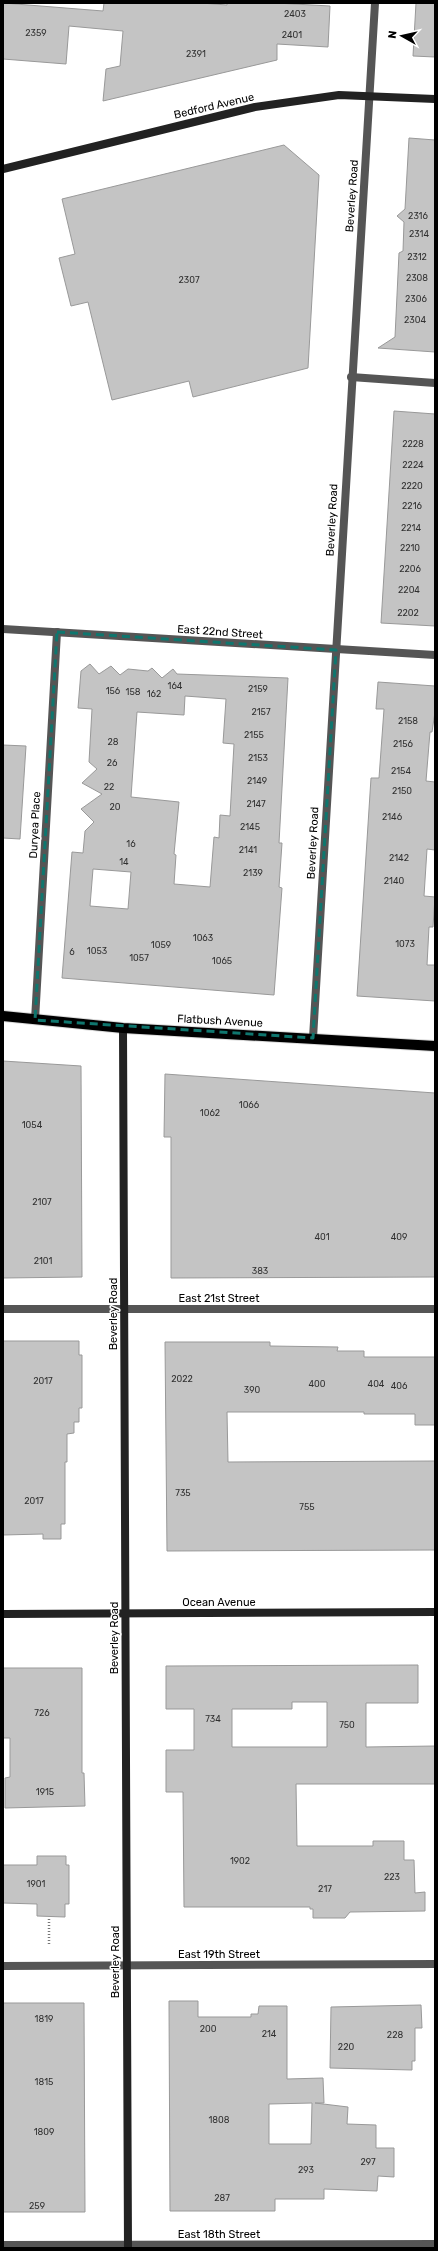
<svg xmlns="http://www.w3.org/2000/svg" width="438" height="2251" viewBox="0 0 438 2251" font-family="Rubik,sans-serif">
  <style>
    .building { fill: #c4c4c4; stroke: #999; fill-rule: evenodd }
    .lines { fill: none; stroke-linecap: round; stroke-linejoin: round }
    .primary-casing { stroke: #dbdbdb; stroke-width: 12 }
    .path { stroke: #777; stroke-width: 2.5; stroke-dasharray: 1 2; stroke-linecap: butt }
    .street { stroke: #555; stroke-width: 8 }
    .secondary { stroke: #222; stroke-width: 8 }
    .primary { stroke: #000; stroke-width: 10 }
    .marked { fill: none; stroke: #0f766e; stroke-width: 3; stroke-dasharray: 8 5; stroke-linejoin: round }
    .labels { text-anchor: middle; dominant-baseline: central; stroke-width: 3; stroke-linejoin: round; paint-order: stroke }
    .number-label { font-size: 9px; fill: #313131 }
    .street-label { font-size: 11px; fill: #000; stroke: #fff }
  </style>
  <rect width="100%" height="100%" fill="#fff"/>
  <!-- building -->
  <g class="building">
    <path d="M3 3 103 11 104 3H201L227 5V3H276L330 6 328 47 277 44V60L103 101 106 69 120 66 123 31 69 26 66 64 3 59Z"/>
    <path d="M416 3H435V57L413 56Z"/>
    <path d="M409 138 435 140V352L378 348 395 337 399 253 403 251 404 222 397 216 405 209Z"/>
    <path d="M284 145 319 175 308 368 193 397 189 381 112 400 88 302 71 306 59 258 75 254 62 199Z"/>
    <path d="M394 411 435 414V626L381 623Z"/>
    <path d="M90 664 99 674 111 666 120 675 128 669 148 671 152 668 162 678 173 669 177 674 288 678 279 843H282L279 887 282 888 274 995 62 978 72 852 83 853 85 831 94 822 81 809 102 794 82 783 97 769 89 762 92 709 78 708 81 671ZM185 696 226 699 223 743 234 744 230 816 220 815 219 838 214 837 210 887 174 884 176 855 174 854 179 802 131 797 137 712 184 715ZM93 869 131 872 128 909 90 906Z"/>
    <path d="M378 682 435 686V712L432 732H430L426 781 435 782V850L427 849 424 896 435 897 433 927H429L427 965H435V1001L357 996 371 778H379L384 709H376Z"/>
    <path d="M3 745 26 746 20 839 3 838Z"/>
    <path d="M3 1061 81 1066 82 1277 3 1278Z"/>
    <path d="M165 1074 435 1093V1277L171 1278V1137H164Z"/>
    <path d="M3 1341H79V1355H82V1408H79V1422H74V1433L67 1434V1462H65V1524H61V1539H43V1534L3 1535Z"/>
    <path d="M165 1342H270V1346L338 1347 337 1351H364V1357H435V1425H415V1414H364V1412H227L228 1462 435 1461V1550L167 1551Z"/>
    <path d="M418 1665V1703H366V1747L435 1746V1784H296L297 1846H373V1841H404V1860H414L415 1893 425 1892V1911L350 1912 345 1918H313V1909H310V1907H184L183 1792H166V1750H194V1709H166V1666ZM292 1702H327V1747H232V1709H292Z"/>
    <path d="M3 1668H82V1773H84L85 1806 5 1808V1778L10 1777V1738H3Z"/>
    <path d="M37 1856H66V1865H69V1904H65V1917L37 1916V1904L3 1903V1865H37Z"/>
    <path d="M169 2001H198V2017H251V2014H258L259 2006H287V2079L323 2078 324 2103H315L348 2107 347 2124 376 2125V2148H394V2177L378 2176 377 2191 324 2189V2199H275V2211H170ZM312 2103 311 2144H269V2104Z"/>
    <path d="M3 2003H84L85 2212H3Z"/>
    <path d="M421 2005 422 2028H415V2061H412V2070L330 2068 331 2007Z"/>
  </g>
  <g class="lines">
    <!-- primary casing -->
    <g class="primary-casing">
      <path id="primary" d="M3 1016 123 1028 435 1046"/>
    </g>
    <!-- path -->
    <path class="path" d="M49 1944V1917"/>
    <!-- street -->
    <g class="street">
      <path d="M351 377 435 383"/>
      <path d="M3 629 435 655"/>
      <path d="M35 1020 57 632"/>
      <path d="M313 1038 375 3"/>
      <path d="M3 1309H435"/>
      <path d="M3 1966 435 1964"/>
      <path d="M3 2245 435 2244"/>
    </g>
    <!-- secondary -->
    <g class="secondary">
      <path d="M3 169 255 107 339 95 435 99"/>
      <path d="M123 1028 128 2248"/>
      <path d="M3 1614 435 1612"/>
    </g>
    <!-- primary -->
    <use href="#primary" class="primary"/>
  </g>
  <!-- marked area -->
  <path class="marked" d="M57 632 336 650 313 1038 35 1020Z"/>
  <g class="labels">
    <!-- number labels -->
    <g class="number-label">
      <text x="295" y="14">2403</text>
      <text x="36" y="33">2359</text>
      <text x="292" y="35">2401</text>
      <text x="196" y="54">2391</text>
      <text x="418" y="216">2316</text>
      <text x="419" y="234">2314</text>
      <text x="417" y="257">2312</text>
      <text x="417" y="278">2308</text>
      <text x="189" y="280">2307</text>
      <text x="416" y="299">2306</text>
      <text x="415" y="320">2304</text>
      <text x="413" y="444">2228</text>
      <text x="413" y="465">2224</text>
      <text x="412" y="486">2220</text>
      <text x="412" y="506">2216</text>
      <text x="411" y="528">2214</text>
      <text x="410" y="548">2210</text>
      <text x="410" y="569">2206</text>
      <text x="409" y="590">2204</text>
      <text x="408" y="613">2202</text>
      <text x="175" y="686">164</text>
      <text x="258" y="689">2159</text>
      <text x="113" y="691">156</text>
      <text x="133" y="692">158</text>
      <text x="154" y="694">162</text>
      <text x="261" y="712">2157</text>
      <text x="408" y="721">2158</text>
      <text x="254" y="735">2155</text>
      <text x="113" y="742">28</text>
      <text x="403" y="744">2156</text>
      <text x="258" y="758">2153</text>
      <text x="112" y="763">26</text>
      <text x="401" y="771">2154</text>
      <text x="257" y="781">2149</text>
      <text x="109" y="787">22</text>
      <text x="402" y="791">2150</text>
      <text x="256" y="804">2147</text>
      <text x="115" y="807">20</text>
      <text x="392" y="817">2146</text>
      <text x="250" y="827">2145</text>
      <text x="131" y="844">16</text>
      <text x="248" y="850">2141</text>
      <text x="399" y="858">2142</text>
      <text x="124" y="862">14</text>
      <text x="253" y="873">2139</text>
      <text x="394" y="881">2140</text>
      <text x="203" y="938">1063</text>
      <text x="405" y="944">1073</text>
      <text x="161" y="945">1059</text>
      <text x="97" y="951">1053</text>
      <text x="72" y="952">6</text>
      <text x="139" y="958">1057</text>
      <text x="222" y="961">1065</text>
      <text x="249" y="1105">1066</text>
      <text x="210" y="1113">1062</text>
      <text x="32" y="1125">1054</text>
      <text x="42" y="1202">2107</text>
      <text x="322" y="1237">401</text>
      <text x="399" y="1237">409</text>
      <text x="43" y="1261">2101</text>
      <text x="260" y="1271">383</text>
      <text x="182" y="1379">2022</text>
      <text x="43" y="1381">2017</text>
      <text x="317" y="1384">400</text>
      <text x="376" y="1384">404</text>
      <text x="399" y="1386">406</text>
      <text x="252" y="1390">390</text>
      <text x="183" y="1493">735</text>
      <text x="34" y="1501">2017</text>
      <text x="307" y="1507">755</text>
      <text x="42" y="1713">726</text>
      <text x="213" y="1719">734</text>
      <text x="347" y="1725">750</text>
      <text x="45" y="1792">1915</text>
      <text x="240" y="1861">1902</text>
      <text x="392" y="1877">223</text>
      <text x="36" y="1884">1901</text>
      <text x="325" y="1889">217</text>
      <text x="44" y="2019">1819</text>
      <text x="208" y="2029">200</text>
      <text x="269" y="2034">214</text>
      <text x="395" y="2035">228</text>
      <text x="346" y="2047">220</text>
      <text x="44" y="2082">1815</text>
      <text x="219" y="2120">1808</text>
      <text x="44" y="2132">1809</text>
      <text x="368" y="2162">297</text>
      <text x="306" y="2170">293</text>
      <text x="222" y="2198">287</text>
      <text x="37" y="2206">259</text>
    </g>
    <!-- street labels -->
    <g class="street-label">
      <text transform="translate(214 106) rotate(-13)">Bedford Avenue</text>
      <text transform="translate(352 196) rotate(-86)">Beverley Road</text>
      <text transform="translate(332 520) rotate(-87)">Beverley Road</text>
      <text transform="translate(220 632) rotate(4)">East 22nd Street</text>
      <text transform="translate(35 825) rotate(-87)">Duryea Place</text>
      <text transform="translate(313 843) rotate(-87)">Beverley Road</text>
      <text transform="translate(220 1021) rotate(3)">Flatbush Avenue</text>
      <text x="219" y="1298">East 21st Street</text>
      <text transform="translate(113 1314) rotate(-90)">Beverley Road</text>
      <text x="219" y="1602">Ocean Avenue</text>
      <text transform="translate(114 1638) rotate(-90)">Beverley Road</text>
      <text x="219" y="1954">East 19th Street</text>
      <text transform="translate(115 1962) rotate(-90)">Beverley Road</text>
      <text x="219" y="2234">East 18th Street</text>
    </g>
  </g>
  <!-- border -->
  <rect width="438" height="2251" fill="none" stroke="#000000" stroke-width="8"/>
  <!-- north arrow -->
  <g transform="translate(402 36) rotate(278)" stroke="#ffffff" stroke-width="3" paint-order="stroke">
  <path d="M0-3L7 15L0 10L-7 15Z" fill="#000000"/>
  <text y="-6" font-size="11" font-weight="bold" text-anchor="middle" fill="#000000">N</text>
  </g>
</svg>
